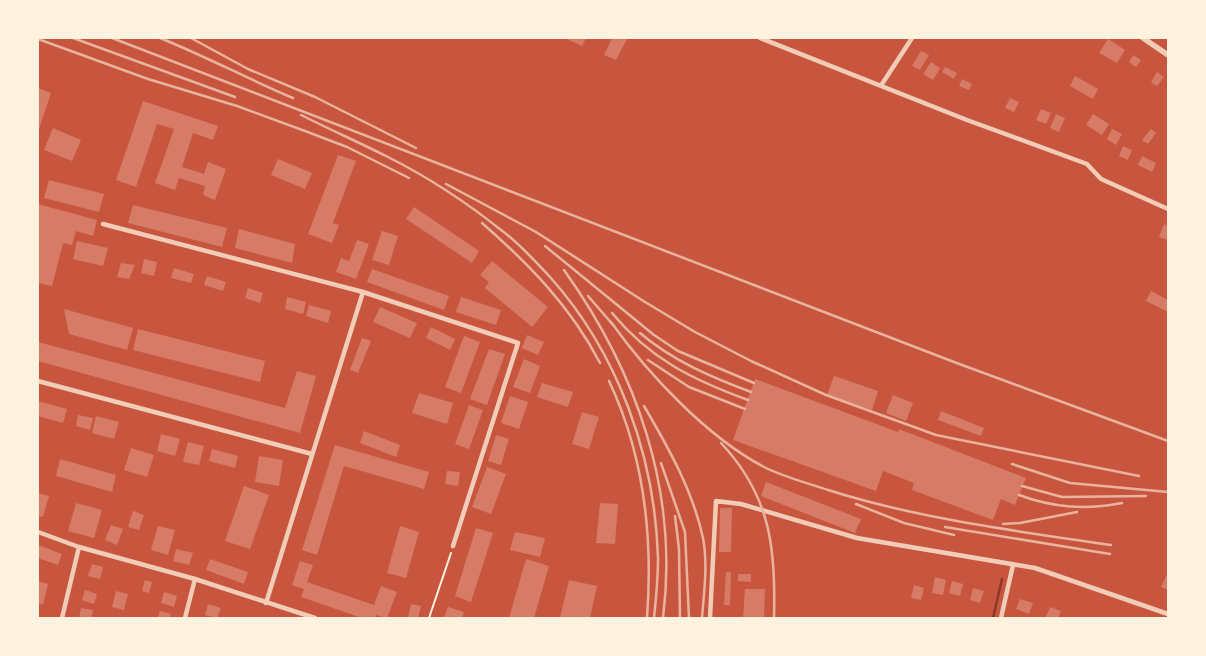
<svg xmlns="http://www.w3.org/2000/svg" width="1206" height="656" viewBox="0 0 1206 656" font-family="'Roboto Serif',serif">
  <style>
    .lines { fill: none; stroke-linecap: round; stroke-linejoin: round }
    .stream { stroke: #8f3625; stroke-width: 2.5 }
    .building { fill: #d67c66 }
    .path { stroke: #fff3e0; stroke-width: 2 }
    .minor { stroke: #f1ccb7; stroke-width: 4.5 }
    .tertiary { stroke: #f1ccb7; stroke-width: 5.5 }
    .rail { stroke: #e9b49f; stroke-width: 2.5 }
  </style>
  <rect width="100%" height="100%" fill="#c8553d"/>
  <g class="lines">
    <!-- stream -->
    <path class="stream" d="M993 618 1002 579"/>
  </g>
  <!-- building -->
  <g class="building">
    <path d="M565 38H586L582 46Z"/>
    <path d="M612 38 627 39 616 60 604 55Z"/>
    <path d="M1108 39 1125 50 1117 63 1099 53Z"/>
    <path d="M921 51 929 55 920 70 912 66Z"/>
    <path d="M1133 55 1141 60 1136 67 1129 62Z"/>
    <path d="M931 62 940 68 933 80 923 74Z"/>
    <path d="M945 67 957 73 954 79 942 72Z"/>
    <path d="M1157 72 1164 77 1157 86 1151 82Z"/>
    <path d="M1075 76 1098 89 1093 99 1070 86Z"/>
    <path d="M962 79 972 84 969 90 959 86Z"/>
    <path d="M38 88 51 93 38 132Z"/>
    <path d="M1010 98 1019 102 1014 112 1005 108Z"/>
    <path d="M143 101 218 126 213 140 193 133 182 167 204 174 208 162 226 169 215 200 203 195 205 186 179 178 175 190 155 183 174 129 157 124 136 187 116 180Z"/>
    <path d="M1041 109 1051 113 1046 124 1036 120Z"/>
    <path d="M1056 114 1065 118 1059 132 1050 128Z"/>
    <path d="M1093 114 1109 124 1102 135 1086 125Z"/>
    <path d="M53 128 81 140 72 161 44 150Z"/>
    <path d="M1112 129 1122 134 1116 145 1107 139Z"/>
    <path d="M1151 129 1156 133 1148 144 1142 140Z"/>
    <path d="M1123 146 1132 150 1128 160 1119 156Z"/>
    <path d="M338 155 356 161 333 223 339 225 332 243 308 234Z"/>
    <path d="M1142 156 1156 163 1152 172 1138 165Z"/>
    <path d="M278 159 312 173 305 189 271 175Z"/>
    <path d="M49 180 104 194 99 212 44 198Z"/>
    <path d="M38 204 97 220 93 236 76 231 72 245 63 243 52 286 38 283Z"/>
    <path d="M133 205 227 228 222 247 128 223Z"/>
    <path d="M414 207 479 251 472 263 406 219Z"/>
    <path d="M1164 224 1168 226V240L1159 237Z"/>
    <path d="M239 229 295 244 292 263 235 248Z"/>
    <path d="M382 231 398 236 389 265 372 260Z"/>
    <path d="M357 240 369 244 356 279 336 272 341 258 349 261Z"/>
    <path d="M77 241 108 248 103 266 73 259Z"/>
    <path d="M144 259 157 262 154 276 141 273Z"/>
    <path d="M492 261 548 307 532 327 485 288 489 282 480 275Z"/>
    <path d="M121 263 135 265 129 279 117 277Z"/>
    <path d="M174 268 194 274 191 283 171 278Z"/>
    <path d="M372 269 449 296 444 310 367 282Z"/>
    <path d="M207 276 226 282 223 291 204 285Z"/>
    <path d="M248 288 263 293 260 303 245 298Z"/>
    <path d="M1151 291 1168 300V312L1146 301Z"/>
    <path d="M287 297 306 302 303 314 285 309Z"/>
    <path d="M461 297 501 310 496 325 456 312Z"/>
    <path d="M309 305 331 311 328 323 306 316Z"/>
    <path d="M380 307 417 323 410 338 373 322Z"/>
    <path d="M64 309 133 328 127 350 69 334Z"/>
    <path d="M431 327 455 339 450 350 426 338Z"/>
    <path d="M138 329 265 361 260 382 133 350Z"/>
    <path d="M527 335 544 342 538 355 522 348Z"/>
    <path d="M464 336 480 342 461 393 445 387Z"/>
    <path d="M362 338 371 341 358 373 350 370Z"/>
    <path d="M38 342 285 408 297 371 316 376 300 433 38 361Z"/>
    <path d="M489 349 505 354 487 405 470 399Z"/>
    <path d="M524 359 540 366 530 393 513 387Z"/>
    <path d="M834 376 878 391 872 410 827 395Z"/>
    <path d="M755 379 898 432 899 429 1026 478 1015 505 1001 499 993 520 912 490 914 483 883 471 876 491 733 440Z"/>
    <path d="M542 383 573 392 568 407 537 397Z"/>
    <path d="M419 393 453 403 447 424 412 413Z"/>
    <path d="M893 395 913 403 906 421 886 413Z"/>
    <path d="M510 396 528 402 519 429 501 423Z"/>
    <path d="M38 401 67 409 63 423 38 416Z"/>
    <path d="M469 405 483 410 469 449 455 444Z"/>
    <path d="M941 411 984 428 981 436 938 420Z"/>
    <path d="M582 412 599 417 589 449 572 444Z"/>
    <path d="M78 415 93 418 90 430 76 426Z"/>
    <path d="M96 416 119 422 114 439 92 433Z"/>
    <path d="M364 431 400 445 396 457 360 443Z"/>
    <path d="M161 434 180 439 175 456 157 451Z"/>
    <path d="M496 435 509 439 501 465 488 461Z"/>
    <path d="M188 442 204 446 199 465 183 462Z"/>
    <path d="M335 445 429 472 424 489 344 466 317 555 302 550Z"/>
    <path d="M131 448 154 455 147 477 124 470Z"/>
    <path d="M212 449 238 456 235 468 209 461Z"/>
    <path d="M259 456 283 460 279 486 255 482Z"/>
    <path d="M60 459 116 475 112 492 56 476Z"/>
    <path d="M487 467 506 474 491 514 472 507Z"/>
    <path d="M447 471 460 472 458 486 445 484Z"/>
    <path d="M766 482 861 519 855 533 761 496Z"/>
    <path d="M244 486 269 495 250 549 225 541Z"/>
    <path d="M38 493 49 496 43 517 38 516Z"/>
    <path d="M76 503 102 510 94 538 68 531Z"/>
    <path d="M600 503 618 504 615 544 596 543Z"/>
    <path d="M720 508H732L731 552H719Z"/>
    <path d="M133 511 144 515 139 530 128 527Z"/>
    <path d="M111 525 123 529 117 545 105 540Z"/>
    <path d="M158 526 175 530 168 555 151 550Z"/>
    <path d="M400 526 419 532 406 578 387 573Z"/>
    <path d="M476 528 493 533 471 602 455 596Z"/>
    <path d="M515 532 545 538 540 557 510 550Z"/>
    <path d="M38 545 62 554 58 565 38 558Z"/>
    <path d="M176 549 193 553 189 565 173 561Z"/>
    <path d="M210 559 248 572 244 584 206 570Z"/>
    <path d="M526 559 549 566 534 618H509Z"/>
    <path d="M300 561 313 565 307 582 374 605 381 586 397 592 387 618 376 615 375 618H362L301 597 304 589 292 585Z"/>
    <path d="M92 564 103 567 100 579 88 576Z"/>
    <path d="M726 572H731L730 605H724Z"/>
    <path d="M738 574H751V582L738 581Z"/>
    <path d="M1166 576 1168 577V590L1161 587Z"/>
    <path d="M935 577 946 580 943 595 932 593Z"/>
    <path d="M145 580 152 582 149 593 142 591Z"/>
    <path d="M569 580 597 586 590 618H560Z"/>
    <path d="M38 581 48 584 43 605 38 603Z"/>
    <path d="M952 581 963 584 960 596 949 593Z"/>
    <path d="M914 585 924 588 921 600 911 598Z"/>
    <path d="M973 588 984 591 980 603 970 600Z"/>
    <path d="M745 589H765L764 618H743Z"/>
    <path d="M85 590 97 594 94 604 82 600Z"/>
    <path d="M116 591 128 594 124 610 112 607Z"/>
    <path d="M164 592 177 596 174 607 161 603Z"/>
    <path d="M1020 599 1033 603 1029 614 1016 609Z"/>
    <path d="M208 604 221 608 217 618 205 615Z"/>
    <path d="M411 604 421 606 418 618H408Z"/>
    <path d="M448 607 464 612 462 618H444Z"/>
    <path d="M1050 607 1061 611 1058 618 1046 617Z"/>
    <path d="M81 608 93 610 91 618H79Z"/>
    <path d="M160 611 171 614 169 618H158Z"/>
  </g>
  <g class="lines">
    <!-- path -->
    <path class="path" d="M429 618 451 553"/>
    <!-- minor -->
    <g class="minor">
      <path d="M760 38 967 120 1087 164 1101 179 1168 209"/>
      <path d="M882 84 912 38"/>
      <path d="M103 224 363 292 518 343 453 546"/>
      <path d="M38 381 312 454"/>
      <path d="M38 532 79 547 195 579 315 618"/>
      <path d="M266 603 363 292"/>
      <path d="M62 618 79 547"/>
      <path d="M185 618 195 579"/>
      <path d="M710 618 716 501 741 504 857 538 1035 568 1168 614"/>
      <path d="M1001 618 1013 565"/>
    </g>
    <!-- tertiary -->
    <path class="tertiary" d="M1143 38 1168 55"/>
    <!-- rail -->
    <g class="rail">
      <path d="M73 38 235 97"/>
      <path d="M112 38 954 362 1168 441"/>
      <path d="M160 38C205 56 248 79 293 98"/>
      <path d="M191 38 248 69 315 97 416 148"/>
      <path d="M38 39 148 79 237 106 305 131 347 147 409 178"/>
      <path d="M301 115C329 129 358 142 386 156 426 176 466 202 501 230 519 243 535 261 550 277 618 353 655 456 658 558 658 578 656 599 654 618"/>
      <path d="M446 184 536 232 645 302 695 332 751 361 826 395 936 435 1139 476"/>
      <path d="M482 223C529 264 571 307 600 363"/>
      <path d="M545 246 654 335 678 351 754 383"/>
      <path d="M564 270C637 372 679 492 663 618"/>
      <path d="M588 296 614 326"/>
      <path d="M612 313C650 359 693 380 748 400"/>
      <path d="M611 322C648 374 707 437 764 467 784 477 807 483 828 490 920 519 1016 531 1111 545"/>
      <path d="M640 333C673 361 711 377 751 392"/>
      <path d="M648 360 689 387 745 409"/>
      <path d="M609 381C644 455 653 538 647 618"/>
      <path d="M644 406C668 447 693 491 703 538 708 565 704 592 702 618"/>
      <path d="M721 443C771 496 776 550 774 618"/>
      <path d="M661 463 685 532 689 618"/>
      <path d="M1012 464 1070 483 1168 492"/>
      <path d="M1022 486 1062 497 1146 496"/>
      <path d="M1019 495C1054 508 1086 510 1122 503"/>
      <path d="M856 504 904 523 954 535"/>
      <path d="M675 516 679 549 680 618"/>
      <path d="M1003 524 1020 523 1077 512"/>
      <path d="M945 527 1110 554"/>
    </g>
  </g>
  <!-- border -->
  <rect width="1206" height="656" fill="none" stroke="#fff3e0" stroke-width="78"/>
</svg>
